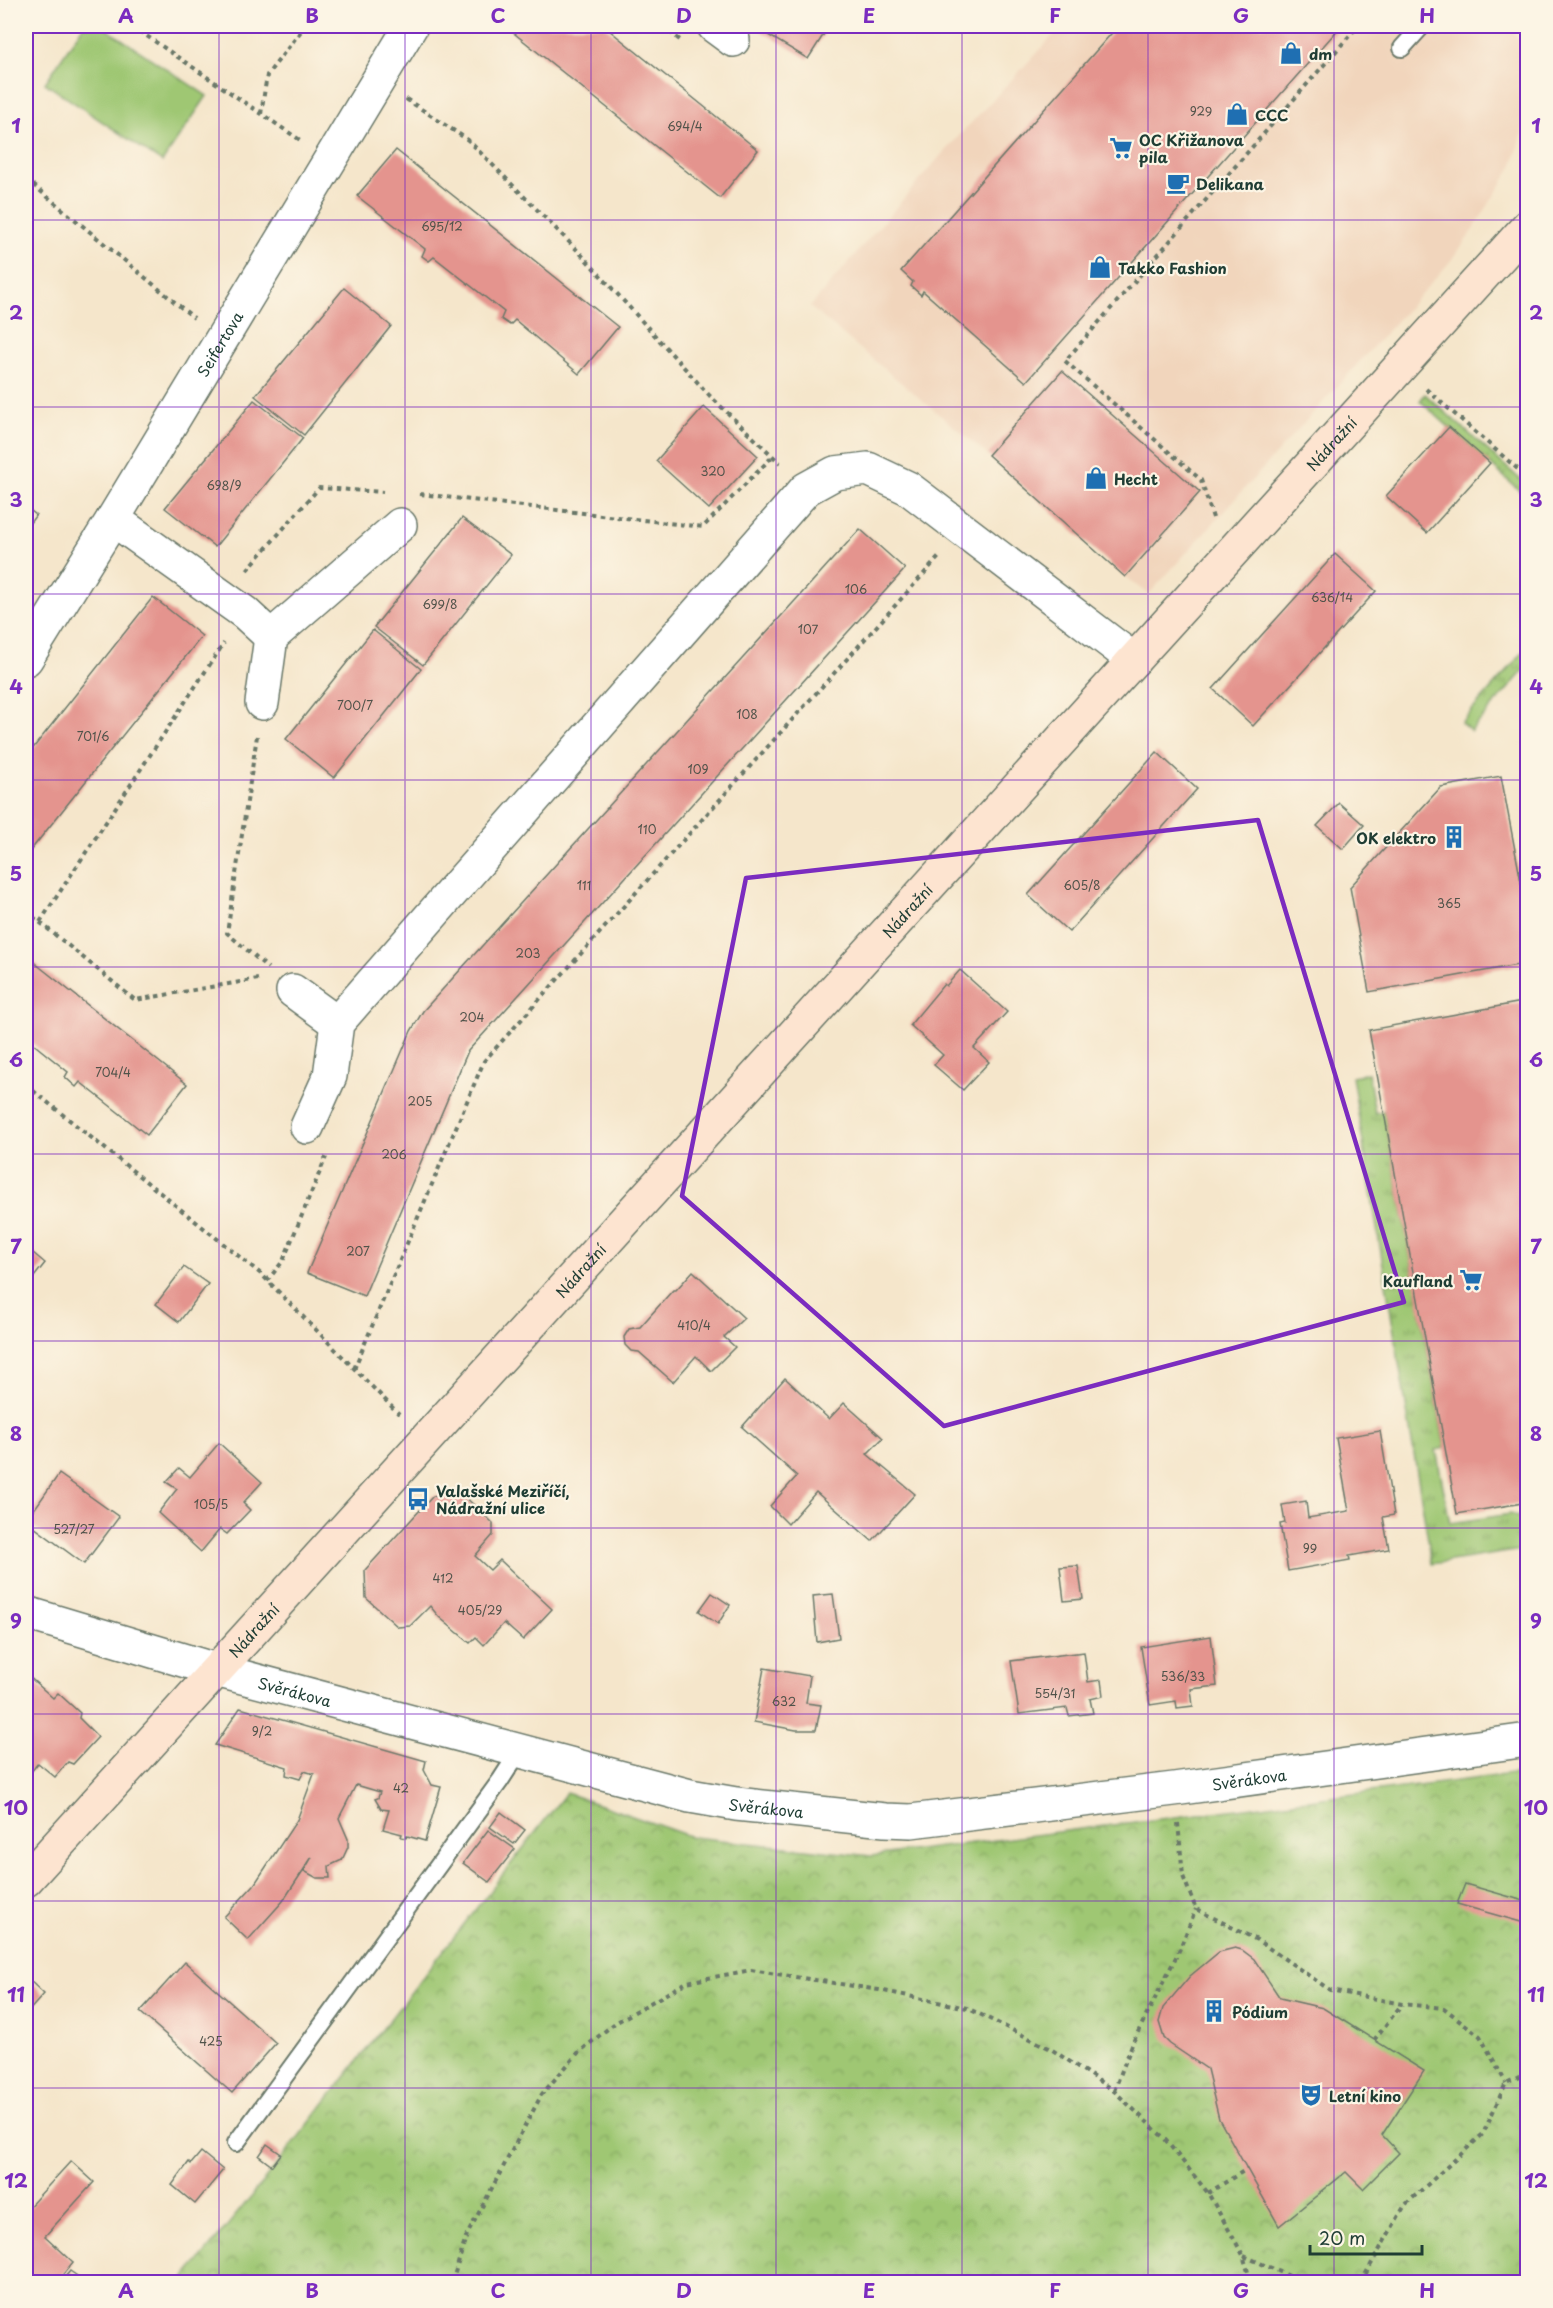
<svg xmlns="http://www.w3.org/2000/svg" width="1553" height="2308" viewBox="0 0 1553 2308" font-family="'Playpen Sans',sans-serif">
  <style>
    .built { fill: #f1d5bc }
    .grass { fill: url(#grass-tufts); stroke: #5f8254; stroke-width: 1.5 }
    .park { fill: url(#park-crowns); stroke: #5f8254; stroke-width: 1.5 }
    .garden { fill: #9fc773; stroke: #5f8254; stroke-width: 1.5 }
    .building { fill: #e4948e }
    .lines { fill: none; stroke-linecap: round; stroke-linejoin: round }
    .lane-casing { stroke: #6a7869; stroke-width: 20 }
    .street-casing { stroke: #6a7869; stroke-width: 36 }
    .secondary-casing { stroke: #6a7869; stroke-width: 36 }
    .path { stroke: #6a7869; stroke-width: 4; stroke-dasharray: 4.5 4.5; stroke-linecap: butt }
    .lane { stroke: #fff; stroke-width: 16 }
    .street { stroke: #fff; stroke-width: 33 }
    .secondary { stroke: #fde4d0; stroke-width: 33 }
    .marked { fill: none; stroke: #7b2cbf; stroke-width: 4.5; stroke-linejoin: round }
    .grid { fill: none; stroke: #7b2cbf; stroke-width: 1.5; stroke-opacity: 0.55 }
    .labels { text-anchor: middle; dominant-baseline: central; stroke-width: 4.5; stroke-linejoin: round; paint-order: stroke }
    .number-label { font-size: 12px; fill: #50534a }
    .poi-label { font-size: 15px; font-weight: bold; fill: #1f3d34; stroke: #fcf5e5; text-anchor: start }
    .street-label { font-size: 15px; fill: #1f3d34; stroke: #fcf5e5 }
    .neatline { fill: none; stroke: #7b2cbf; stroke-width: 2 }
    .grid-label { font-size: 20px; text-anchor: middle; font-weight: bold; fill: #7b2cbf }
  </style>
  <defs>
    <pattern id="grass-tufts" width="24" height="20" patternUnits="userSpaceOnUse" patternTransform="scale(1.5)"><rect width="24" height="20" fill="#9fc773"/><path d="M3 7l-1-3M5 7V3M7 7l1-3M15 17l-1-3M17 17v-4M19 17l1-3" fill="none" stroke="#81a35f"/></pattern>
    <pattern id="park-crowns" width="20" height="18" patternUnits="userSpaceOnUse" patternTransform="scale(1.5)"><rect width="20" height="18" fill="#9fc773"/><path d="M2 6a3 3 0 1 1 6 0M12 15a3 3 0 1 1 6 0" fill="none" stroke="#81a35f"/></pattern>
  </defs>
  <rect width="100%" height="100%" fill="#fcf5e5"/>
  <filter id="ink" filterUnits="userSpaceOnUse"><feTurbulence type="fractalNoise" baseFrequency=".0167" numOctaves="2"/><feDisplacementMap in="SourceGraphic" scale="12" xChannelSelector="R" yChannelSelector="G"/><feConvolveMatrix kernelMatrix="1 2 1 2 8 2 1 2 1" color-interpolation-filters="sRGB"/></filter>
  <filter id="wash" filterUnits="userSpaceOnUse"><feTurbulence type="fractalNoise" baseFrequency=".008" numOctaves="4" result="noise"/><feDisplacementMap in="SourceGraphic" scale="24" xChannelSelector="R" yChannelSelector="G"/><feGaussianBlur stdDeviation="1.35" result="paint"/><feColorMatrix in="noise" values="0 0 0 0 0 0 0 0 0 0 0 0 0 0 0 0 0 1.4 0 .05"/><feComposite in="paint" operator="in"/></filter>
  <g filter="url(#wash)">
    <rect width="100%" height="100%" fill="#f5e6cb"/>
    <!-- built -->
    <path class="built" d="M1062 26H1510L1522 45 1528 64 1522 135 1512 167 1469 236 1449 263 1149 594 1125 577 988 455 810 307 943 153Z"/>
    <!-- grass -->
    <g class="grass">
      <path d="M1425 394 1522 481 1527 499V522L1522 493 1420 401Z"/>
      <path d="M1527 648V667L1471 731 1461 723Z"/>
      <path d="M1368 1073 1375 1113 1384 1111 1445 1448 1436 1450 1450 1523 1511 1514 1517 1517 1527 1515V1549L1432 1564 1352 1076Z"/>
    </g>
    <!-- park -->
    <path class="park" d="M1527 1772V2282H182L286 2153 566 1793 692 1837 871 1856Z"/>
    <!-- garden -->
    <path class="garden" d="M83 26H102L207 96 162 162 45 83Z"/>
    <g id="blocks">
      <!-- building -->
      <g class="building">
        <path d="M505 26H604L758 150 720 198Z"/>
        <path d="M753 26H829L808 59Z"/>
        <path d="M1118 26H1341L1026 382 923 291 921 295 911 286 913 282 901 271Z"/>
        <path d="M396 150 618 327 579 374 515 320 510 325 501 319 504 312 434 257 429 261 422 256 425 249 357 196Z"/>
        <path d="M344 288 391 326 304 435 255 396Z"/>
        <path d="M1062 371 1200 492 1125 577 988 455Z"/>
        <path d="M254 400 303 438 215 547 165 508Z"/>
        <path d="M704 407 758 456 709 509 656 461Z"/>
        <path d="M1449 427 1490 463 1427 533 1386 496Z"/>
        <path d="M26 507 36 515 26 528Z"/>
        <path d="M462 518 511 555 423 665 374 627Z"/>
        <path d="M860 529 905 569 468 1051 364 1296 307 1273 411 1031 423 1011Z"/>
        <path d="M1335 554 1376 591 1253 726 1213 689Z"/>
        <path d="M153 597 202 636 26 856V757Z"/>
        <path d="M373 630 421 669 334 778 286 739Z"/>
        <path d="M1157 752 1197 789 1069 932 1028 895Z"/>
        <path d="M1501 776 1528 919V963L1369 992 1350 887 1441 787Z"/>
        <path d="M1339 803 1364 825 1343 849 1317 826Z"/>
        <path d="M26 956 187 1084 147 1135 80 1082 76 1087 65 1077 68 1072 26 1038Z"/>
        <path d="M960 970 1007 1012 974 1048 989 1062 963 1090 934 1065 943 1055 910 1025 944 984 946 986Z"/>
        <path d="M1528 1001V1502L1457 1514 1369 1030Z"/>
        <path d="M26 1247 45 1263 26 1287Z"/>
        <path d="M184 1267 208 1284 179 1322 156 1304Z"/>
        <path d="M693 1271 744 1318 724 1337 735 1347 711 1371 696 1356 673 1382 639 1352 631 1351 625 1345 624 1337 629 1329 640 1327 673 1290H676Z"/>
        <path d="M785 1378 829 1419 844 1403 883 1438 867 1454 915 1494 872 1541 816 1492 788 1524 770 1506 797 1476 742 1427Z"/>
        <path d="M1380 1431 1394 1515 1383 1517 1389 1549 1349 1556 1350 1560 1288 1571 1280 1524 1285 1523 1282 1505 1306 1501 1308 1518 1349 1511 1336 1438Z"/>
        <path d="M219 1443 262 1482 243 1503 250 1510 227 1534 220 1529 201 1552 158 1513 177 1489 166 1482 179 1468 190 1477Z"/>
        <path d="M59 1474 119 1517 84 1564 26 1521Z"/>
        <path d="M461 1493 493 1523V1535L475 1556 490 1570 500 1560 552 1609 523 1640 504 1623 484 1645 476 1637 470 1643 439 1617 430 1606 410 1626 398 1627 366 1598 365 1570 433 1496Z"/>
        <path d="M1078 1566 1083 1599 1064 1601 1060 1567Z"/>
        <path d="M712 1593 730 1605 718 1624 699 1611Z"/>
        <path d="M833 1594 839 1638 817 1642 813 1596Z"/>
        <path d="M1211 1636 1217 1686 1191 1689 1193 1706 1177 1708 1176 1701 1150 1705 1141 1647Z"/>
        <path d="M1084 1652 1088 1682 1101 1680 1103 1696 1090 1699 1093 1713 1069 1716 1067 1708 1019 1714 1011 1661Z"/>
        <path d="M764 1668 810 1676 806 1703 821 1705 816 1730H796L754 1722Z"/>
        <path d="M26 1674 53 1698 58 1693 80 1713 79 1718 98 1737 73 1764 68 1762 55 1777 38 1763 31 1772 26 1767Z"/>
        <path d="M240 1708 426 1761 424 1770 432 1785 441 1787 425 1841 407 1836 406 1838 401 1837 402 1834 383 1829 389 1810 381 1809 375 1799 378 1798 380 1792 356 1785 339 1818 348 1839V1847L342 1860 329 1866 330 1878H317L304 1871 312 1857 283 1901 248 1940 224 1917 254 1885 297 1820 314 1774 304 1771 300 1779 286 1775 287 1767 215 1745Z"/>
        <path d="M501 1812 525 1830 514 1844 490 1827Z"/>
        <path d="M488 1830 515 1849 489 1882 463 1863Z"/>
        <path d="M1465 1884 1528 1902V1924L1457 1904Z"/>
        <path d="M1235 1948 1242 1950 1254 1959 1280 1998 1323 2008 1424 2071 1382 2135 1399 2153 1363 2189 1346 2172 1279 2226 1219 2119 1207 2069 1170 2044 1164 2038 1159 2022 1163 2008 1190 1976 1219 1952Z"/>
        <path d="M185 1962 276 2043 232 2093 140 2012Z"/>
        <path d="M26 1977 44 1994 26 2014Z"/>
        <path d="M267 2144 281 2154 272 2166 259 2156Z"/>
        <path d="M201 2152 223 2170 195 2204 172 2185 189 2162 191 2164Z"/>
        <path d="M71 2161 94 2182 45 2236 73 2262 57 2282H26V2210Z"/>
        <path d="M70 2271 86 2282H61Z"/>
      </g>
    </g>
  </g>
  <g filter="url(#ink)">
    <use href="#blocks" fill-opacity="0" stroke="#6a7869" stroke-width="1.5"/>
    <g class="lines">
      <!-- lane casing -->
      <g class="lane-casing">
        <g id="lane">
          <path d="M1402 48 1422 26"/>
          <path d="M236 2143 500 1781 520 1750"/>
        </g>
      </g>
      <!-- street casing -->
      <g class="street-casing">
        <g id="street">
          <path d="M714 26 733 40"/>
          <path d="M113 519 245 613 271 637"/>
          <path id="s1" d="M26 659 113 519 411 26"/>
          <path d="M262 703 271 637 400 525"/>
          <path d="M293 991 337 1023"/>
          <path d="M307 1127 330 1076 337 1023 806 489 835 473 868 469 908 488 1134 660"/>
          <path id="s2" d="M26 1613 216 1670 690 1796 736 1804 885 1820 911 1821 1174 1789 1528 1740"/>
        </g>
      </g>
      <!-- secondary casing -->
      <g class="secondary-casing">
        <g id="secondary">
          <path id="s3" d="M26 1880 1528 226"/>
        </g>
      </g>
      <!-- path -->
      <g class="path">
        <path d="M132 26 300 140"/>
        <path d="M662 26 680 40"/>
        <path d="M406 99 468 140 580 253 710 396 780 463"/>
        <path d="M261 114 267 75 305 26"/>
        <path d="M26 179 194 318"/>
        <path d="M1426 389 1528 478"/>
        <path d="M420 494 703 527 773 456"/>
        <path d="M1213 518 1201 480 1065 361 1358 26"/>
        <path d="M247 570 319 488 383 492"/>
        <path d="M257 736 227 933 268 968"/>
        <path d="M26 911 135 1000 258 979"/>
        <path d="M40 922 224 643"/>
        <path d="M26 1085 261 1274 399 1414"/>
        <path d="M267 1281 283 1261 326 1157"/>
        <path d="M354 1369 484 1061 939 557"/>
        <path d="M1178 1823 1183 1876 1196 1909 1257 1940 1330 1990 1402 2004 1444 2008 1480 2036 1506 2083"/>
        <path d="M1374 2040 1402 2004"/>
        <path d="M1114 2091 1133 2042 1178 1953 1196 1909"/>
        <path d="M1208 2193 1247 2169"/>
        <path d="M1244 2256 1303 2282"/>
        <path d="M452 2282 467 2235 542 2094 578 2053 615 2023 687 1982 751 1970 879 1990 967 2008 1051 2049 1114 2091 1164 2138 1208 2193 1243 2255 1251 2282"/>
        <path d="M1361 2282 1405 2205 1483 2134 1506 2083 1528 2073"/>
      </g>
      <!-- lane -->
      <use href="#lane" class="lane"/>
      <!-- street -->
      <use href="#street" class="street"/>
      <!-- secondary -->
      <use href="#secondary" class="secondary"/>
    </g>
  </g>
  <!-- marked area -->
  <path class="marked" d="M1258 820 1404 1302 944 1426 682 1196 746 878Z"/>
  <!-- grid -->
  <path class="grid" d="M219 26V2282M405 26V2282M591 26V2282M776 26V2282M962 26V2282M1148 26V2282M1334 26V2282M26 220H1528M26 407H1528M26 594H1528M26 780H1528M26 967H1528M26 1154H1528M26 1341H1528M26 1528H1528M26 1714H1528M26 1901H1528M26 2088H1528"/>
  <!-- icons -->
  <defs>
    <g id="shop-bare" transform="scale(1.8)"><path d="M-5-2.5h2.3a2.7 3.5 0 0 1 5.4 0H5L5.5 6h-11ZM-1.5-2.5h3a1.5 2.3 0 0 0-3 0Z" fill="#1f6fb2" stroke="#fcf5e5" stroke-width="2.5" paint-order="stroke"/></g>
    <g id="supermarket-bare" transform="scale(1.8)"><path d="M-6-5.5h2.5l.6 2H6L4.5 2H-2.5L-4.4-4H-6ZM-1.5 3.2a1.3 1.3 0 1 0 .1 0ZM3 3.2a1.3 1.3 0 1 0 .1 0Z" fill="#1f6fb2" stroke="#fcf5e5" stroke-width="2.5" paint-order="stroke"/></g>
    <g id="cafe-bare" transform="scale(1.8)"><path d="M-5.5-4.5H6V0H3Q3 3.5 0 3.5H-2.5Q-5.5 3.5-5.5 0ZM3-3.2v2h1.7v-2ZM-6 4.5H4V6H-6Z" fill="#1f6fb2" stroke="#fcf5e5" stroke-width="2.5" paint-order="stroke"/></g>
    <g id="building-bare" transform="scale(1.8)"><path d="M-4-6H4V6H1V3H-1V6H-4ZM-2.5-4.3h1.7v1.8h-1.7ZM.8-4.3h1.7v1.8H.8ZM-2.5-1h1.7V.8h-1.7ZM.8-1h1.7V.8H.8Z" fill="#1f6fb2" stroke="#fcf5e5" stroke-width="2.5" paint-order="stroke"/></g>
    <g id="bus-bare" transform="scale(1.8)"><path d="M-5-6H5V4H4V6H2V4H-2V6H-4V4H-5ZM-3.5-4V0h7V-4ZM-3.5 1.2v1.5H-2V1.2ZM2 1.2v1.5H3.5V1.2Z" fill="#1f6fb2" stroke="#fcf5e5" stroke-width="2.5" paint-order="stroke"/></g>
    <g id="theatre-bare" transform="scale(1.8)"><path d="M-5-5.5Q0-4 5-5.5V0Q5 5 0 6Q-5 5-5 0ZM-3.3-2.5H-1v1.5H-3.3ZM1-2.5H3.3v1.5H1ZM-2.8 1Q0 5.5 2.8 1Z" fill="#1f6fb2" stroke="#fcf5e5" stroke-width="2.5" paint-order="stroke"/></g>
  </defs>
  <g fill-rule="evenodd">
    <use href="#shop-bare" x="1291" y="53"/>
    <use href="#shop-bare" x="1237" y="114"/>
    <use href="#supermarket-bare" x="1121" y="148"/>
    <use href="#cafe-bare" x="1178" y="183"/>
    <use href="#shop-bare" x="1100" y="267"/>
    <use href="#shop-bare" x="1096" y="478"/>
    <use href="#building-bare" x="1454" y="837"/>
    <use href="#supermarket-bare" x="1471" y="1280"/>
    <use href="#bus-bare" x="418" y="1499"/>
    <use href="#building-bare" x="1214" y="2011"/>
    <use href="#theatre-bare" x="1311" y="2095"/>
  </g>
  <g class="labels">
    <!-- number labels -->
    <g class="number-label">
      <text x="1201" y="111">929</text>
      <text x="685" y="126">694/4</text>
      <text x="442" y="226">695/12</text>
      <text x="713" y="471">320</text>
      <text x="224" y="485">698/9</text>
      <text x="856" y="589">106</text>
      <text x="1332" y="597">636/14</text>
      <text x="440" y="604">699/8</text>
      <text x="808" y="629">107</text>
      <text x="355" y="705">700/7</text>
      <text x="747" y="714">108</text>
      <text x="93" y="736">701/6</text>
      <text x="698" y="769">109</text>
      <text x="647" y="829">110</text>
      <text x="584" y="885">111</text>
      <text x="1082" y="885">605/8</text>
      <text x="1449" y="903">365</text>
      <text x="528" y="953">203</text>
      <text x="472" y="1017">204</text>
      <text x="113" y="1072">704/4</text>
      <text x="420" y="1101">205</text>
      <text x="394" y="1154">206</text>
      <text x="358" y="1251">207</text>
      <text x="694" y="1325">410/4</text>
      <text x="211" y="1504">105/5</text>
      <text x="74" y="1529">527/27</text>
      <text x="1310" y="1548">99</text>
      <text x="443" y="1578">412</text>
      <text x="480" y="1610">405/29</text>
      <text x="1183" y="1676">536/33</text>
      <text x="1055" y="1693">554/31</text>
      <text x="784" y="1701">632</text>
      <text x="262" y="1731">9/2</text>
      <text x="401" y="1788">42</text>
      <text x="211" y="2041">425</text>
    </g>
    <!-- poi labels -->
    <g class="poi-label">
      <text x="1309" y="53">dm</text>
      <text x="1255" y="114">CCC</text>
      <text x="1139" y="139">OC Křižanova<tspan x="1139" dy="17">pila</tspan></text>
      <text x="1196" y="183">Delikana</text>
      <text x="1118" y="267">Takko Fashion</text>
      <text x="1114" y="478">Hecht</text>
      <text x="1436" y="837" text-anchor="end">OK elektro</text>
      <text x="1453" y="1280" text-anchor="end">Kaufland</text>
      <text x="436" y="1490">Valašské Meziříčí,<tspan x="436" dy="17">Nádražní ulice</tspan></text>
      <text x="1232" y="2011">Pódium</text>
      <text x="1329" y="2095">Letní kino</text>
    </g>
    <!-- street labels -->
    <g class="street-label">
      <text stroke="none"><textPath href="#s1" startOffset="370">Seifertova</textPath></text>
      <text stroke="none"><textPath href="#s3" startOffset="1941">Nádražní</textPath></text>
      <text stroke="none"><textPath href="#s3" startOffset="1310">Nádražní</textPath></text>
      <text stroke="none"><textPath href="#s3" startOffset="824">Nádražní</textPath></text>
      <text stroke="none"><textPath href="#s3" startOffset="338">Nádražní</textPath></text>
      <text stroke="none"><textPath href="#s2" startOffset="280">Svěrákova</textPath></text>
      <text stroke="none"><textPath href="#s2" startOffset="1252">Svěrákova</textPath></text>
      <text stroke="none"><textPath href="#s2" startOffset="766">Svěrákova</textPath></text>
    </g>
  </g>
  <!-- margin -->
  <rect width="1553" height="2308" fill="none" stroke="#fcf5e5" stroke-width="66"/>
  <!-- scale -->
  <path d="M1310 2245v9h112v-9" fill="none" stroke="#1f3d34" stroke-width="3"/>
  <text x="1319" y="2245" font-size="18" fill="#1f3d34" stroke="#fcf5e5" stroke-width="4.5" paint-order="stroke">20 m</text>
  <rect x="33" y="33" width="1487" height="2242" class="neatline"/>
  <g class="grid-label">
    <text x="126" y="23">A</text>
    <text x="312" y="23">B</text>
    <text x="498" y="23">C</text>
    <text x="684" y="23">D</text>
    <text x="869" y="23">E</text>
    <text x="1055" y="23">F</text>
    <text x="1241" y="23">G</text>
    <text x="1427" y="23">H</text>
    <text x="16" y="133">1</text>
    <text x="1536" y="133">1</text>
    <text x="16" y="320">2</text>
    <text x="1536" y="320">2</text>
    <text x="16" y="507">3</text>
    <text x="1536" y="507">3</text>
    <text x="16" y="694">4</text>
    <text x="1536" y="694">4</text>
    <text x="16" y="881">5</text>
    <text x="1536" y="881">5</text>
    <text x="16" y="1067">6</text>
    <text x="1536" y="1067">6</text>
    <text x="16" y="1254">7</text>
    <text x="1536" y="1254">7</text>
    <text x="16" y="1441">8</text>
    <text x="1536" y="1441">8</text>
    <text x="16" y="1628">9</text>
    <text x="1536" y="1628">9</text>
    <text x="16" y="1815">10</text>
    <text x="1536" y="1815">10</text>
    <text x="16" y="2002">11</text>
    <text x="1536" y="2002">11</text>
    <text x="16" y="2188">12</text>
    <text x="1536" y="2188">12</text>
    <text x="126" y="2298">A</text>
    <text x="312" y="2298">B</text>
    <text x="498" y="2298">C</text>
    <text x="684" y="2298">D</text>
    <text x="869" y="2298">E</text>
    <text x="1055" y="2298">F</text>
    <text x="1241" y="2298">G</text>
    <text x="1427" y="2298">H</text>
  </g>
</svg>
